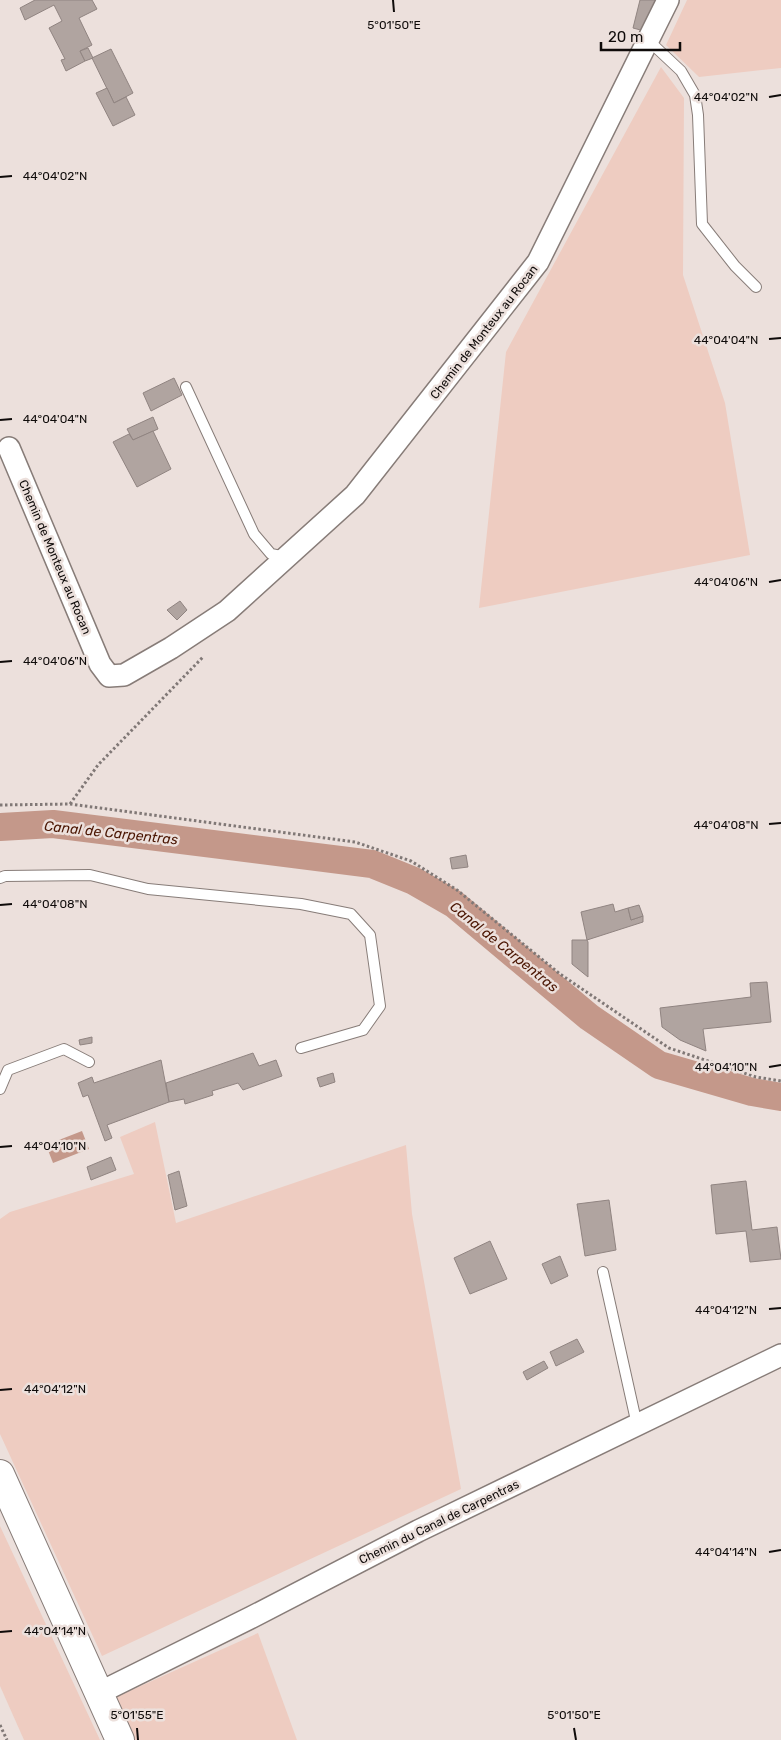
<svg xmlns="http://www.w3.org/2000/svg" width="781" height="1740" viewBox="0 0 781 1740" font-family="Rubik,sans-serif">
  <style>
    .green { fill: #eeccc1 }
    .water { fill: #c4988a }
    .lines { fill: none; stroke-linecap: round; stroke-linejoin: round }
    .canal { stroke: #c4988a; stroke-width: 28 }
    .building { fill: #b0a4a0; stroke: #908481 }
    .lane-casing { stroke: #877c78; stroke-width: 12 }
    .street-casing { stroke: #877c78; stroke-width: 24 }
    .secondary-casing { stroke: #877c78; stroke-width: 30 }
    .path { stroke: #807876; stroke-width: 3; stroke-dasharray: 2.5 2.5; stroke-linecap: butt }
    .lane { stroke: #fff; stroke-width: 10 }
    .street { stroke: #fff; stroke-width: 21 }
    .secondary { stroke: #fff; stroke-width: 28 }
    .ticks { fill: none; stroke: #0f0b0a; stroke-width: 2 }
    .labels { text-anchor: middle; dominant-baseline: central; stroke-width: 5; stroke-linejoin: round; paint-order: stroke }
    .street-label { font-size: 12px; fill: #0f0b0a; stroke: #ece0dc }
    .water-label { font-size: 14px; font-style: italic; fill: #4b1603; stroke: #ece0dc }
    .ticks-label { font-size: 12px; text-anchor: middle; fill: #0f0b0a; stroke: #ece0dc; stroke-width: 5; stroke-linejoin: round; paint-order: stroke }
  </style>
  <rect width="100%" height="100%" fill="#ece0dc"/>
  <!-- green -->
  <g class="green">
    <path d="M687 0H781V68L699 77 666 45Z"/>
    <path d="M661 67 684 98 683 275 725 403 750 555 479 608 506 352Z"/>
    <path d="M155 1122 176 1223 406 1145 412 1214 461 1489 102 1656 0 1434V1219L10 1212 134 1174 120 1137Z"/>
    <path d="M0 1526 100 1740H24L0 1686Z"/>
    <path d="M258 1633 297 1740H133L114 1698Z"/>
  </g>
  <!-- water -->
  <path class="water" d="M82 1131 89 1149 53 1163 46 1145Z"/>
  <g class="lines">
    <!-- canal -->
    <path class="canal" d="M0 827 53 824 372 864 414 881 454 904 589 1017 659 1065 752 1092 781 1097"/>
  </g>
  <!-- building -->
  <g class="building">
    <path d="M35 0H92L97 9 79 18 92 45 80 51 85 61 66 71 61 60 65 59 49 28 62 21 54 5 25 20 20 8Z"/>
    <path d="M640 0H657L648 32 633 28Z"/>
    <path d="M88 48 93 58 85 61 80 51Z"/>
    <path d="M111 49 133 93 114 103 92 58Z"/>
    <path d="M107 88 114 103 126 97 135 115 113 126 96 93Z"/>
    <path d="M174 378 182 395 151 411 143 393Z"/>
    <path d="M153 417 158 429 133 440 127 429Z"/>
    <path d="M153 431 171 469 137 487 113 442 129 434 133 440Z"/>
    <path d="M180 601 187 610 177 620 167 610Z"/>
    <path d="M466 855 468 867 452 869 450 858Z"/>
    <path d="M613 904 615 912 628 908 631 920 643 916V922L587 940 581 912Z"/>
    <path d="M639 905 643 916 631 920 628 908Z"/>
    <path d="M572 940H587L588 942V977L572 964Z"/>
    <path d="M767 982 771 1022 703 1029 706 1051 680 1040 662 1027 660 1008 751 997 750 983Z"/>
    <path d="M92 1037V1043L80 1045 79 1040Z"/>
    <path d="M253 1053 259 1066 276 1060 282 1076 243 1090 238 1083 212 1091 213 1095 185 1104 184 1099 169 1102 166 1083Z"/>
    <path d="M161 1060 169 1102 107 1125 112 1138 105 1141 88 1095 83 1097 78 1083 92 1077 94 1083Z"/>
    <path d="M333 1073 335 1082 320 1087 317 1078Z"/>
    <path d="M111 1157 116 1170 91 1180 87 1167Z"/>
    <path d="M179 1171 187 1206 175 1210 168 1175Z"/>
    <path d="M746 1181 752 1230 777 1227 781 1259 750 1262 746 1231 716 1234 711 1185Z"/>
    <path d="M609 1200 616 1250 585 1256 577 1204Z"/>
    <path d="M490 1241 507 1279 470 1294 454 1258Z"/>
    <path d="M560 1256 568 1276 551 1284 542 1264Z"/>
    <path d="M577 1339 584 1352 556 1366 550 1352Z"/>
    <path d="M544 1361 548 1368 527 1380 523 1372Z"/>
  </g>
  <g class="lines">
    <!-- lane casing -->
    <g class="lane-casing">
      <g id="lane">
        <path d="M648 40 681 71 695 95 698 115 702 224 735 266 756 287"/>
        <path d="M186 387 254 534 271 554 286 557"/>
        <path d="M0 878 5 876 90 875 148 889 301 904 351 914 370 935 380 1006 363 1030 301 1048"/>
        <path d="M0 1089 8 1070 64 1049 89 1062"/>
        <path d="M603 1272 637 1425"/>
      </g>
    </g>
    <!-- street casing -->
    <g class="street-casing">
      <g id="street">
        <path d="M9 448 100 664 109 676 124 675 171 648 227 611 355 495 538 262 668 0"/>
        <path d="M99 1693 252 1617 418 1531 781 1355"/>
      </g>
    </g>
    <!-- secondary casing -->
    <g class="secondary-casing">
      <path id="secondary" d="M0 1474 120 1740"/>
    </g>
    <!-- path -->
    <g class="path">
      <path d="M70 804 98 765 203 657"/>
      <path d="M0 805 70 804 355 842 411 861 457 890 560 974 669 1048 756 1077 781 1081"/>
      <path d="M0 1725 7 1740"/>
    </g>
    <!-- lane -->
    <use href="#lane" class="lane"/>
    <!-- street -->
    <use href="#street" class="street"/>
    <!-- secondary -->
    <use href="#secondary" class="secondary"/>
  </g>
  <!-- ticks -->
  <path class="ticks" d="M393 0 394 12M769 97 781 95M0 177 12 176M769 339 781 338M0 420 12 419M769 582 781 580M0 662 12 661M769 824 781 823M0 905 12 904M769 1067 781 1065M0 1147 12 1146M769 1309 781 1308M0 1390 12 1389M769 1552 781 1550M0 1632 12 1631M137 1728 138 1740M574 1728 576 1740"/>
  <g class="labels">
    <!-- street labels -->
    <g class="street-label">
      <text transform="translate(484 332) rotate(-52)">Chemin de Monteux au Rocan</text>
      <text transform="translate(55 557) rotate(67)">Chemin de Monteux au Rocan</text>
      <text transform="translate(439 1522) rotate(-26)">Chemin du Canal de Carpentras</text>
    </g>
    <!-- water labels -->
    <g class="water-label">
      <text transform="translate(111 833) rotate(6)">Canal de Carpentras</text>
      <text transform="translate(504 947) rotate(39)">Canal de Carpentras</text>
    </g>
  </g>
  <g class="ticks-label">
    <text x="394" y="29">5°01'50"E</text>
    <text x="726" y="101">44°04'02"N</text>
    <text x="55" y="180">44°04'02"N</text>
    <text x="726" y="344">44°04'04"N</text>
    <text x="55" y="423">44°04'04"N</text>
    <text x="726" y="586">44°04'06"N</text>
    <text x="55" y="665">44°04'06"N</text>
    <text x="726" y="829">44°04'08"N</text>
    <text x="55" y="908">44°04'08"N</text>
    <text x="726" y="1071">44°04'10"N</text>
    <text x="55" y="1150">44°04'10"N</text>
    <text x="726" y="1314">44°04'12"N</text>
    <text x="55" y="1393">44°04'12"N</text>
    <text x="726" y="1556">44°04'14"N</text>
    <text x="55" y="1635">44°04'14"N</text>
    <text x="137" y="1719">5°01'55"E</text>
    <text x="574" y="1719">5°01'50"E</text>
  </g>
  <!-- scale -->
  <path d="M601 42v8h79v-8" fill="none" stroke="#0f0b0a" stroke-width="2.5"/>
  <text x="608" y="42" font-size="15" fill="#0f0b0a" stroke="#ece0dc" stroke-width="4" paint-order="stroke">20 m</text>
</svg>
